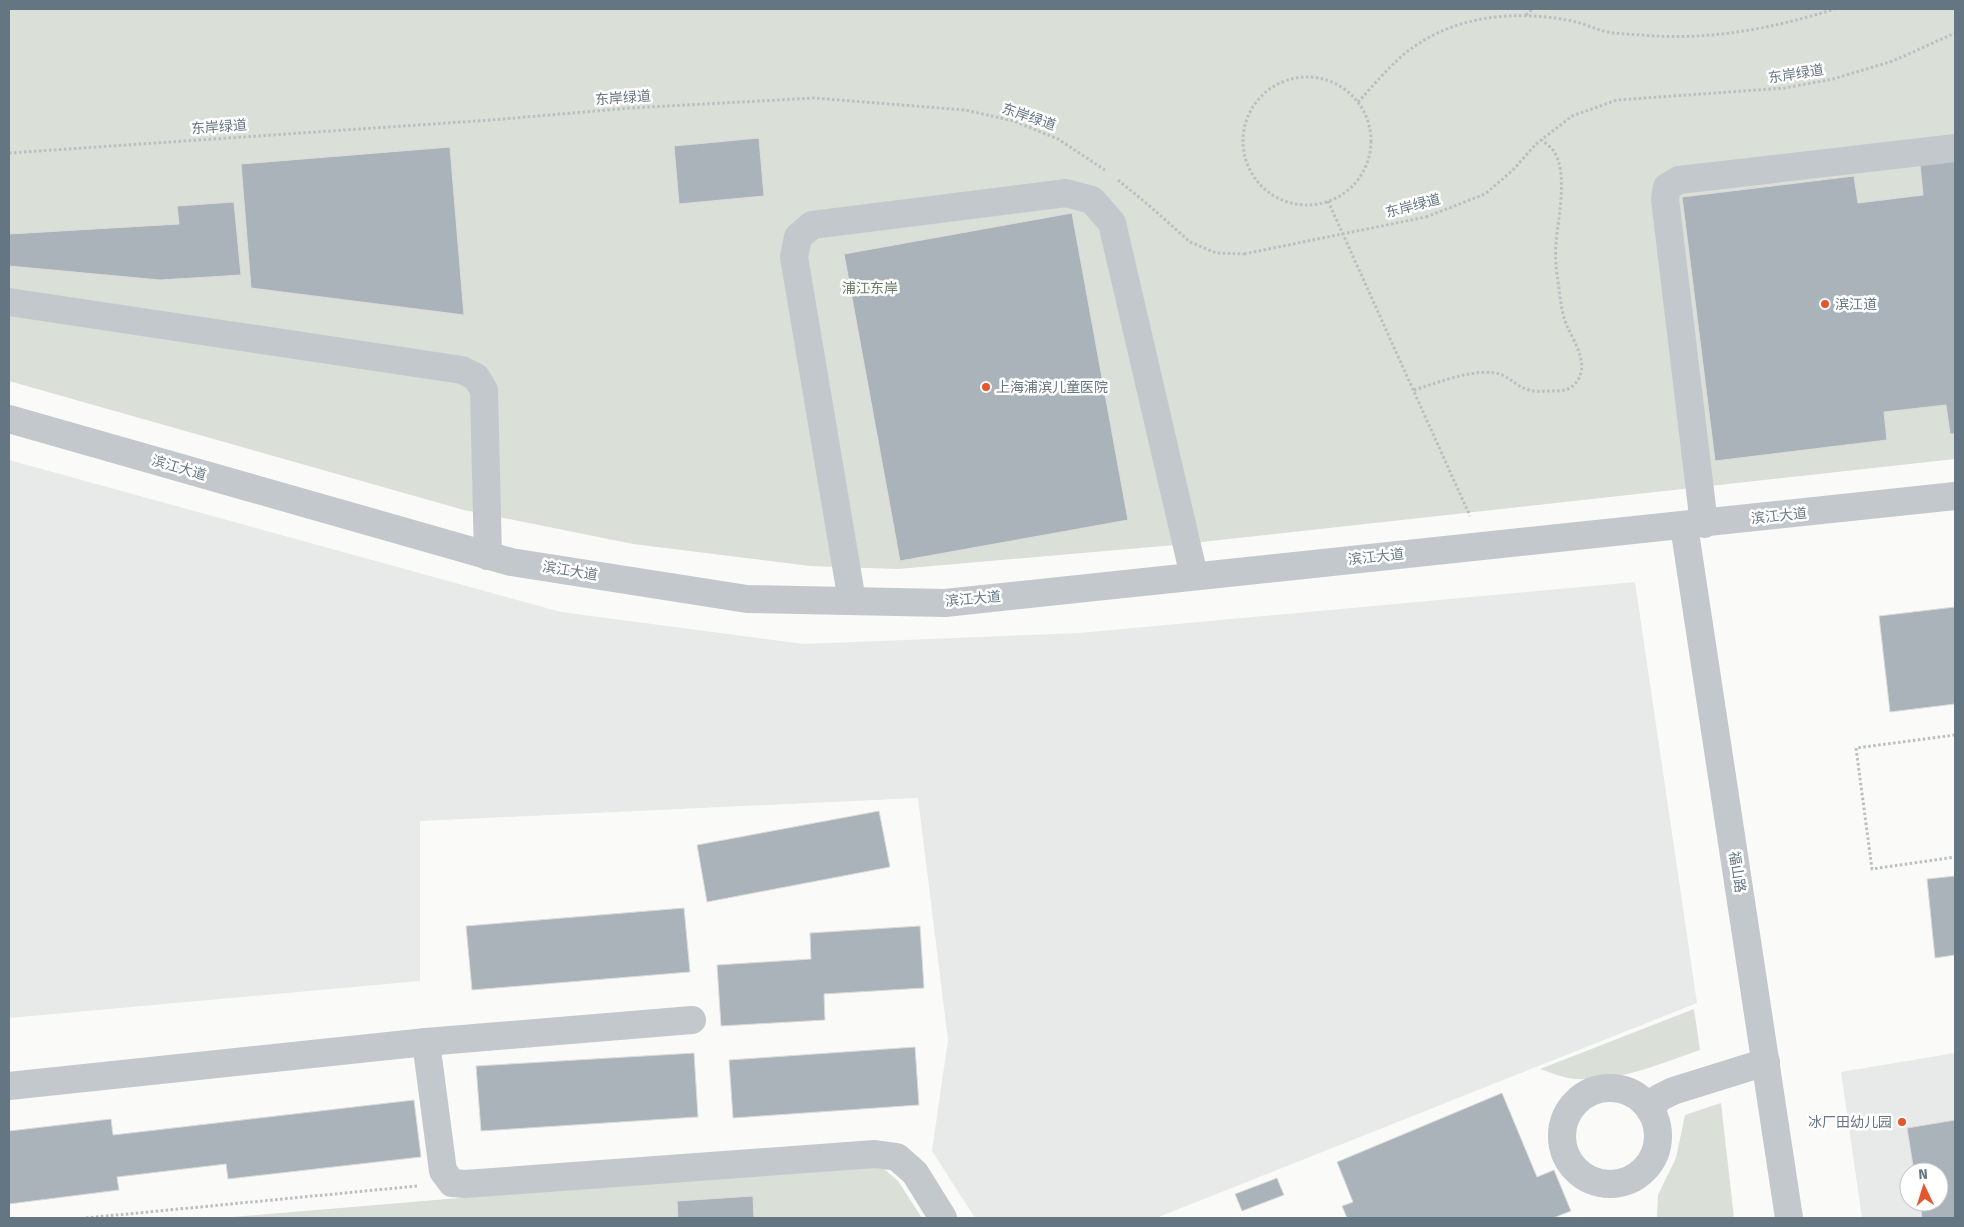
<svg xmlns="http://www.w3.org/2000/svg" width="1964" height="1227" viewBox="0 0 1964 1227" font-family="'Fira Sans','Noto Sans SC',sans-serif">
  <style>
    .built { fill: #e8e9e9; fill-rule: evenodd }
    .green { fill: #dadfd7 }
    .building { fill: #aab3b9; stroke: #dcdcda }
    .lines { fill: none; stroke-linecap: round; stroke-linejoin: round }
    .path { stroke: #bbbfc2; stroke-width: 3; stroke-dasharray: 2.5 2.5; stroke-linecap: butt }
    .minor { stroke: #c3c8cc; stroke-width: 28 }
    .path-bridge { stroke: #bbbfc2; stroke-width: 3; stroke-dasharray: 2.5 2.5; stroke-linecap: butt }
    .poi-dot { fill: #e4572e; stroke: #fff; stroke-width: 2 }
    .labels { text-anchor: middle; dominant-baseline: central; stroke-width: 5; stroke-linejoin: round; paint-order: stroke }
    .street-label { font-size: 14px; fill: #657683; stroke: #fff }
    .park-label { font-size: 14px; fill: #687a64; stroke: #fff }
    .poi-label { font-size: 14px; fill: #657683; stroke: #fff; text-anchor: start }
  </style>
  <rect width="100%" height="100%" fill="#fafaf8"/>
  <!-- built -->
  <g class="built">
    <path d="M9 460 561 612 804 644 1079 633 1635 582 1697 1003 1156 1218H975L932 1151 948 1040 918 798 420 821V981L9 1018Z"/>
    <path d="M1955 1053V1218H1862L1841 1072ZM1909 1172H1939V1202H1909Z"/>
  </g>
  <!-- green -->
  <g class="green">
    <path d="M9 9H1955V459L1175 545 898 569 810 566 633 544 464 510 9 381Z"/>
    <path d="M1694 1009 1700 1050C1661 1063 1620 1082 1578 1079 1566 1079 1552 1073 1540 1069Z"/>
    <path d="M1721 1103 1734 1218H1657L1658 1195 1676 1158 1685 1115Z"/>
    <path d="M864 1164 884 1169 898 1181 922 1218H221Z"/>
  </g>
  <!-- building -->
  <g class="building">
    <path d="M759 138 764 196 679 204 674 146Z"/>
    <path d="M450 147 464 315 251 288 241 164Z"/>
    <path d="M1955 161V434H1950L1946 405 1884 412 1887 440 1715 461 1682 197 1854 176 1858 203 1923 195 1920 165Z"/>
    <path d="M234 202 241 275 160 280 9 266V234L179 224 177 206Z"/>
    <path d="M1072 213 1128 520 900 561 844 254Z"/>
    <path d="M1955 607V704L1890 712 1879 616Z"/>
    <path d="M879 811 890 867 707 902 697 845Z"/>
    <path d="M1955 876V955L1935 958 1927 879Z"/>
    <path d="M684 908 690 972 472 990 466 926Z"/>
    <path d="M920 926 924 988 824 994 825 1020 721 1026 717 965 811 959 810 933Z"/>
    <path d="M915 1047 919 1105 733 1118 729 1060Z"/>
    <path d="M694 1053 698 1117 481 1131 476 1066Z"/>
    <path d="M1502 1093 1537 1177 1554 1170 1571 1211 1553 1218H1347L1342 1206 1353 1202 1337 1162Z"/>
    <path d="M414 1100 421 1157 228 1179 226 1164 117 1177 119 1190 9 1204V1131L111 1119 113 1135Z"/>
    <path d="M1955 1120V1218H1922L1920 1202H1939V1172H1914L1907 1128Z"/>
    <path d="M1277 1178 1284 1195 1242 1211 1235 1194Z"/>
    <path d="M753 1196 754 1218H678L677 1201Z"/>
  </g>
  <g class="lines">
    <!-- path -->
    <g class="path">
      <path d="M1526 15 1533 9"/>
      <circle cx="1307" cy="141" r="64"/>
      <path d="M1358 102C1374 85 1390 65 1408 51 1454 16 1511 10 1567 20 1579 22 1591 27 1603 31 1615 34 1628 34 1641 35 1708 41 1770 29 1835 9"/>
      <path d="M9 153 491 120 631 108 814 98 965 110 1014 121 1058 139 1105 170"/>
      <path d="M1118 180 1152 208 1190 242 1216 253 1244 254"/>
      <path d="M1328 201 1470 516"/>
      <path d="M1426 217 1485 194 1513 170 1536 144 1572 116 1617 100 1785 88 1833 79 1893 61 1955 33"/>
      <path d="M1414 390C1437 383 1471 369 1495 373 1509 375 1516 387 1529 390 1536 392 1544 391 1552 391 1558 391 1565 391 1570 388 1594 371 1575 344 1567 326 1561 312 1560 296 1558 281 1556 269 1555 256 1556 243 1558 218 1569 172 1553 150 1550 146 1545 143 1542 140"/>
      <path d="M1955 735 1856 748 1872 869 1955 857"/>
      <path d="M86 1218 417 1186"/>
    </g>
    <!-- minor -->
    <g class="minor">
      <path d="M9 302 462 370 476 377 484 390 488 556"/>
      <path d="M9 419 511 562 747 599 945 603 1955 496"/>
      <path d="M1704 524 1665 199 1667 187 1679 180 1955 148"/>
      <path d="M1684 526 1789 1218"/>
      <path d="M852 601 794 257 798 237 812 225 1066 193 1092 200 1112 223 1194 576"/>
      <path d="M426 1042 692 1020"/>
      <path d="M9 1086 426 1042 443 1171 452 1183 465 1184 875 1154 897 1157 915 1173 943 1218"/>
      <circle cx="1610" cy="1136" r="48"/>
      <path d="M1650 1110 1659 1098 1673 1091 1766 1062"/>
    </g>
    <!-- path-bridge -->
    <path class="path-bridge" d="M1244 254 1426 217"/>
  </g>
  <!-- markers -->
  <g class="poi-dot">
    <circle cx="1825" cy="304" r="5"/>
    <circle cx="986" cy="387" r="5"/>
    <circle cx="1902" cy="1122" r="5"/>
  </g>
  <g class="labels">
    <!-- street labels -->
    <g class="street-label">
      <text transform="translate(1796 74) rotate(-9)">东岸绿道</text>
      <text transform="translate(623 98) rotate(-4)">东岸绿道</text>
      <text transform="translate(1029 117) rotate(19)">东岸绿道</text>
      <text transform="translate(219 127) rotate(-4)">东岸绿道</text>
      <text transform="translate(1413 206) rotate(-15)">东岸绿道</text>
      <text transform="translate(179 468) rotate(16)">滨江大道</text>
      <text transform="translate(1779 516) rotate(-6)">滨江大道</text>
      <text transform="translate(1376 557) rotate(-6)">滨江大道</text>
      <text transform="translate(570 571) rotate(9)">滨江大道</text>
      <text transform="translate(973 599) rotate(-5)">滨江大道</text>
      <text transform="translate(1737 872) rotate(81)">福山路</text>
    </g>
    <!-- park labels -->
    <g class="park-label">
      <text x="870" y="288">浦江东岸</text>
    </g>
    <!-- poi labels -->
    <g class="poi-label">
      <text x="1835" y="304">滨江道</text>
      <text x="996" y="387">上海浦滨儿童医院</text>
      <text x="1892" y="1122" text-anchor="end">冰厂田幼儿园</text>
    </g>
  </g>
  <!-- border -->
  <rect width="1964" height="1227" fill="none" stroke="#657683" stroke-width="20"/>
  <!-- north arrow -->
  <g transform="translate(1924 1187) rotate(356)"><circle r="24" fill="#ffffff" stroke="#c1c8cd"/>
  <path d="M0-4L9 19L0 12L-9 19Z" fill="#e4572e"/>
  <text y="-8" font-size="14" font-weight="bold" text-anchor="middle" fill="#657683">N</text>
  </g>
</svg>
